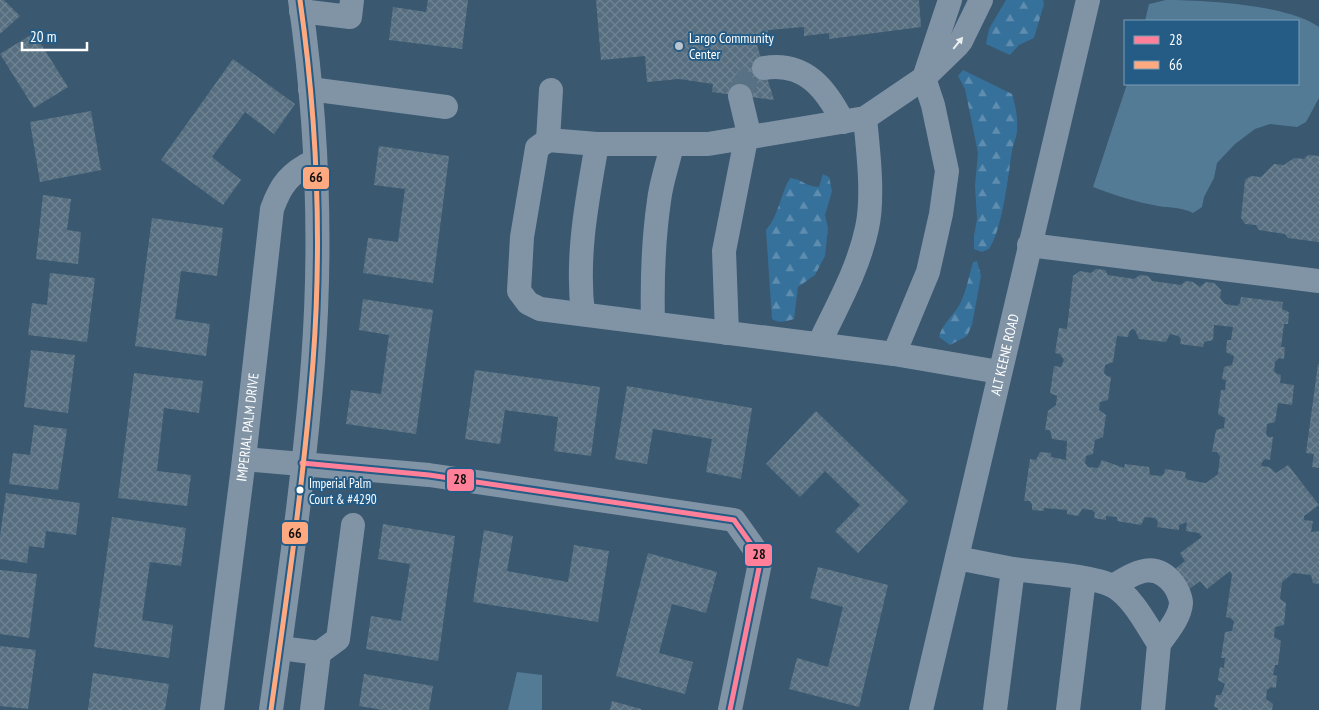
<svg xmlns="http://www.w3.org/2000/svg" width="1319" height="710" viewBox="0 0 1319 710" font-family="'PT Sans Narrow',sans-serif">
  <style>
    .forest { fill: url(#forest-firs) }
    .water { fill: #537b96 }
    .building { fill: url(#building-cross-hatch); fill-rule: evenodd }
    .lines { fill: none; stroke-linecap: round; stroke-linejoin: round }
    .minor-tunnel { stroke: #587185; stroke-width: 24; stroke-dasharray: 24 12; stroke-linecap: butt }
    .minor { stroke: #8194a6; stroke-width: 24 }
    .bus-1-casing { stroke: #245c86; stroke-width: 9 }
    .bus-2-casing { stroke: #245c86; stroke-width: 9 }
    .bus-1 { stroke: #ff8098; stroke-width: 5 }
    .bus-2 { stroke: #ffa980; stroke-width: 5 }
    .oneway { fill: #eceff2 }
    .poi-dot { fill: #bac5cd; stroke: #245c86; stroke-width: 2 }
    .bus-dot { fill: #fff; stroke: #245c86; stroke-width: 2 }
    .labels { text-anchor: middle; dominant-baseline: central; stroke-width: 4; stroke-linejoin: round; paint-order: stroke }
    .bus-label { font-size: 13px; fill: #fff; stroke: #245c86; text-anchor: start }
    .poi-label { font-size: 14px; fill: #fff; stroke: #245c86; text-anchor: start }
    .street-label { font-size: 14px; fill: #fff; stroke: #245c86 }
    .line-badge { stroke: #245c86; stroke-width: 2 }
    .pale-badge-label { font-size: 14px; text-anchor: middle; font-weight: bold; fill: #111 }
  </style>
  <defs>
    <pattern id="forest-firs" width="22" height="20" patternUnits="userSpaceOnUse" patternTransform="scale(1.25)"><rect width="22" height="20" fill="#36719b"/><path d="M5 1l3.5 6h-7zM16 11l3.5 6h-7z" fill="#5e8daf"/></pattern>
    <pattern id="building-cross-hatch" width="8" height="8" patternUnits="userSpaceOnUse" patternTransform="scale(1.25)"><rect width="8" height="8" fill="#566e80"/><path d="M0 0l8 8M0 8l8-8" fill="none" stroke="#6f8493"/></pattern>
  </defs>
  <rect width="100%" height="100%" fill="#3a5870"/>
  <!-- forest -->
  <g class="forest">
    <path d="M1006 0H1043L1044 4 1034 38 1019 45 1010 55 986 44 989 29Z"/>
    <path d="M963 70 1012 94C1016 107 1018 119 1017 132 1016 139 1013 144 1012 151 1008 176 1003 228 989 249L982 252 974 249V236L977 219 975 186 978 153 965 89 958 76Z"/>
    <path d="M823 174 829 177 832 191 825 215 828 228 825 256 815 275 798 287 794 319C786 321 779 324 772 319L766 230C779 215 780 195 790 178 800 178 806 187 819 187Z"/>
    <path d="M977 261 981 276 972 325 967 336 950 345 939 337C942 324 953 316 960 304 966 292 969 276 973 262Z"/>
  </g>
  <!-- water -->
  <g class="water">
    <path d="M1166 0C1204 0 1290 5 1319 27V98L1306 122 1297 127 1270 124 1255 129 1235 144 1217 163 1214 178 1204 197 1202 207 1193 213C1181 207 1171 208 1158 206 1135 202 1114 195 1093 187L1127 84H1298V21H1145L1149 4Z"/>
    <path d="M517 672 542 675V710H508Z"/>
  </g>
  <!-- building -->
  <g class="building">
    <path d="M0 0H4L20 16 0 34Z"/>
    <path d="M428 0H468L462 49 389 40 393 7 426 12Z"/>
    <path d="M596 0H919L921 27 829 39V33L804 36V27L768 30V39L756 42 774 100 712 92 713 84 679 79 647 82 645 56 601 60Z"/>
    <path d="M34 33 68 87 34 108 0 54Z"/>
    <path d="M233 59 295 104 274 134 245 112 212 157 241 180 223 205 161 160Z"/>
    <path d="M91 111 101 170 40 182 30 122Z"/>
    <path d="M379 146 449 156 433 283 363 273 368 238 398 242 401 218 405 189 374 185Z"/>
    <path d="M1308 155 1319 156V242L1288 238 1285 234 1259 230 1256 225 1245 224 1241 218 1245 180 1251 176 1261 177 1274 164 1284 165 1294 158 1304 159Z"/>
    <path d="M43 195 71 199 67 230 81 232 78 264 36 259Z"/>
    <path d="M152 218 223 228 217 276 181 271 175 319 210 324 206 356 135 346Z"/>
    <path d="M1096 269 1105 270 1108 275 1134 279 1140 275 1148 276 1152 281 1181 285 1186 281 1193 282 1200 287 1206 282 1214 283 1221 290 1220 298 1225 304 1237 306 1240 303 1241 297 1283 302 1282 309 1289 312 1288 324H1284L1281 347H1285L1284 359 1279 358 1275 362 1274 371 1277 374 1281 375 1280 383 1294 385 1292 405 1278 403 1275 422 1267 424 1266 434 1268 437H1273L1270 460 1265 459 1262 462 1261 466 1269 467 1276 473 1288 465 1319 505 1304 516V520L1313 521 1311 532 1319 531V584L1313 583 1311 575 1293 573 1282 582 1280 599 1286 603 1284 625 1275 627 1274 637 1281 641 1278 665H1275L1273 675 1277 676 1276 688 1271 687 1267 690 1266 699 1273 704 1272 710H1218V708L1214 707 1216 695H1221L1225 684 1218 680 1220 667 1224 668 1225 658H1221L1225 632 1232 631 1234 622 1231 618 1226 617 1232 575 1230 571 1207 589 1200 581 1184 593 1170 573 1185 561 1180 553 1202 537 1199 533 1186 531 1187 522 1179 525V530L1157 527 1158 522 1155 518 1145 517 1141 525 1117 521V517L1106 516V520L1094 518 1095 513 1092 510 1082 509 1078 516 1067 514V510L1044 508V511L1032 510V505L1030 501H1024L1030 459 1036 460 1040 452 1051 453V457L1066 460 1067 441 1052 439 1050 430H1045L1048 411 1056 405 1057 396 1050 393 1054 366 1061 367 1064 360 1060 354 1055 353 1059 328 1067 329 1073 276 1080 271 1091 273ZM1214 325 1233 327 1231 340H1227L1226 352 1234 356 1232 365 1224 367 1222 379 1226 380 1225 390H1221L1218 414 1225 418 1224 428 1216 430 1212 452H1217L1220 456 1218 474 1206 483 1188 480 1185 477 1186 472 1165 469 1164 474 1161 476 1150 475 1149 467 1125 464 1124 468 1102 460 1098 468 1088 467 1085 463 1086 456 1093 454 1095 440 1103 437 1106 415 1099 410 1100 402 1108 400 1111 377 1107 376 1104 373 1105 365 1113 362 1117 336 1128 337 1129 332 1132 329 1135 330 1139 339 1166 342 1170 334 1178 336 1181 339 1180 344 1203 347 1204 342 1213 340Z"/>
    <path d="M50 273 95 278 87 342 28 335 32 303 47 305Z"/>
    <path d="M363 299 433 310 416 434 346 424 351 390 381 394 389 335 359 330Z"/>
    <path d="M31 350 75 355 68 413 24 407Z"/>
    <path d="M1318 364H1319V468L1312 467 1314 454 1306 453Z"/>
    <path d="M475 370 600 387 591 456 554 451 558 417 505 410 500 444 465 439Z"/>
    <path d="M134 373 203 381 199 413 164 408 157 471 191 475 187 506 118 498Z"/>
    <path d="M627 386 752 408 741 479 706 472 712 439 653 429 647 464 615 459Z"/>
    <path d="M816 411 908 501 858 553 835 531 860 505 825 471 800 497 766 464Z"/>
    <path d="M34 425 67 429 58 490 9 484 13 453 30 455Z"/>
    <path d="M6 493 80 503 76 535 46 531 44 548 29 546 27 563 0 559V536Z"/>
    <path d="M112 517 186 528 181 566 150 562 142 620 173 625 169 658 94 647Z"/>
    <path d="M383 524 455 536 438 661 366 649 371 616 401 621 410 564 378 559Z"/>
    <path d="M484 530 513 536 507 571 568 582 574 545 609 551 598 622 473 602Z"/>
    <path d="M648 553 717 572 706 613 672 604 659 653 693 662 685 694 616 676Z"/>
    <path d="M818 567 888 585 859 707 789 689 797 658 828 667 843 607 810 598Z"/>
    <path d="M0 570 37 574 29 638 0 634Z"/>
    <path d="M0 646 36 650 28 709 0 706Z"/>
    <path d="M93 673 169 684 165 710H88Z"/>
    <path d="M364 674 433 686 429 710H383L359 706Z"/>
    <path d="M612 701 641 709V710H610Z"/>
  </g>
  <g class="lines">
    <!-- minor-tunnel -->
    <path class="minor-tunnel" d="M740 96C742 81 751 74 764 68"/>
    <!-- minor -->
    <g class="minor">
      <path d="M981 0 961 41 957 46 924 78 865 118 708 144H597L548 140 537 148 522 237 519 291 528 303 540 309 894 354 999 372"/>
      <path d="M301 11 350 17 352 0"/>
      <path d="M764 68C805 61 826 89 843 122"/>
      <path d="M310 89 446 107"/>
      <path d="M740 96 750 138"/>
      <path d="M548 140 551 90"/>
      <path d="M1029 245 1319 281"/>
      <path d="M583 314C576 256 587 201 597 144"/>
      <path d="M653 323C652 282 653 242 659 201 661 182 668 164 672 145"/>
      <path d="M727 333 724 251 746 139"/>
      <path d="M819 344C837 306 858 270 867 228 874 197 868 149 865 118"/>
      <path d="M894 354 928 272 941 214 947 171 933 105 924 78 950 0"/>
      <path d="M244 459 429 475 734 520 761 558 730 710"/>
      <path d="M957 558 1013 569 995 710"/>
      <path d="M1013 569C1040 573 1090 575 1113 586 1133 597 1147 626 1159 644L1153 710"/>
      <path d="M1113 586C1134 573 1155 559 1174 585 1177 589 1181 598 1181 603 1180 618 1167 632 1159 644"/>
      <path d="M280 648 319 653"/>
      <path id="s1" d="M212 710 244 459 272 209C281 184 290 173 314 161"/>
      <path d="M271 710C287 595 304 478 313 362 322 242 317 119 300 0"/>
      <path d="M312 710 319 653 338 639 353 525"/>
      <path id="s2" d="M921 710 1088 0"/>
      <path d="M1068 710 1084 579"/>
    </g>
    <!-- bus-1 casing -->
    <g class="bus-1-casing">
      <path id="bus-1" d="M302 463 429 475 734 520 761 558 730 710"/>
    </g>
    <!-- bus-2 casing -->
    <g class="bus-2-casing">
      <path id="bus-2" d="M271 710C287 595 304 478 313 362 322 242 317 119 300 0"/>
    </g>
    <!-- bus-1 -->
    <use href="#bus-1" class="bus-1"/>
    <!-- bus-2 -->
    <use href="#bus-2" class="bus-2"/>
  </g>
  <!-- one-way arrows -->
  <defs><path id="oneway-solid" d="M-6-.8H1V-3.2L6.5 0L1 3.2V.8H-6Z" transform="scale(1.25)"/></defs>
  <use class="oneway" href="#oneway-solid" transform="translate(958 43) rotate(-51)"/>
  <!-- markers -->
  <circle class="poi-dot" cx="679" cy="46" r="5"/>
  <circle class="bus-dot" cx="300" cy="490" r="4.5"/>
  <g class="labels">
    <!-- bus labels -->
    <g class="bus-label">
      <text x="309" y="483">Imperial Palm<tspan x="309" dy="16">Court &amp; #4290</tspan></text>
    </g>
    <!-- poi labels -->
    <g class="poi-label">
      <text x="689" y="38">Largo Community<tspan x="689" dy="16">Center</tspan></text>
    </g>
    <!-- street labels -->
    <g class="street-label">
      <text stroke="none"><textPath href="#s2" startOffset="365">ALT KEENE ROAD</textPath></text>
      <text stroke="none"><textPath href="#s1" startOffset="285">IMPERIAL PALM DRIVE</textPath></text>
    </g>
  </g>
  <g class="line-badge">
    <rect x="302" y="166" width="28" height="24" rx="5" fill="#ffa980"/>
    <rect x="446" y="468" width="29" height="24" rx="5" fill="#ff8098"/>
    <rect x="281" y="521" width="28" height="24" rx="5" fill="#ffa980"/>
    <rect x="744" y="543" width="29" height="24" rx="5" fill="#ff8098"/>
  </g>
  <g class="pale-badge-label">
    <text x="316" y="182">66</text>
    <text x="460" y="484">28</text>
    <text x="295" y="538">66</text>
    <text x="759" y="559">28</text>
  </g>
  <!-- legend -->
  <rect x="1124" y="20" width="175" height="65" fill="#245c86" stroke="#7c9db6"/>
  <rect x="1134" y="36" width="25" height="8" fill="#ff8098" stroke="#7c9db6"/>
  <text x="1169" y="45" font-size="15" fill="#ffffff">28</text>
  <rect x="1134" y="61" width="25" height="8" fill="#ffa980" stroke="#7c9db6"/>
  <text x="1169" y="70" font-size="15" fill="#ffffff">66</text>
  <!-- scale -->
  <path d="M22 42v8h65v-8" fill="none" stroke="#ffffff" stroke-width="2.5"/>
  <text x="30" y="42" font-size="15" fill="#ffffff" stroke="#245c86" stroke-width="4" paint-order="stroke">20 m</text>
</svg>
